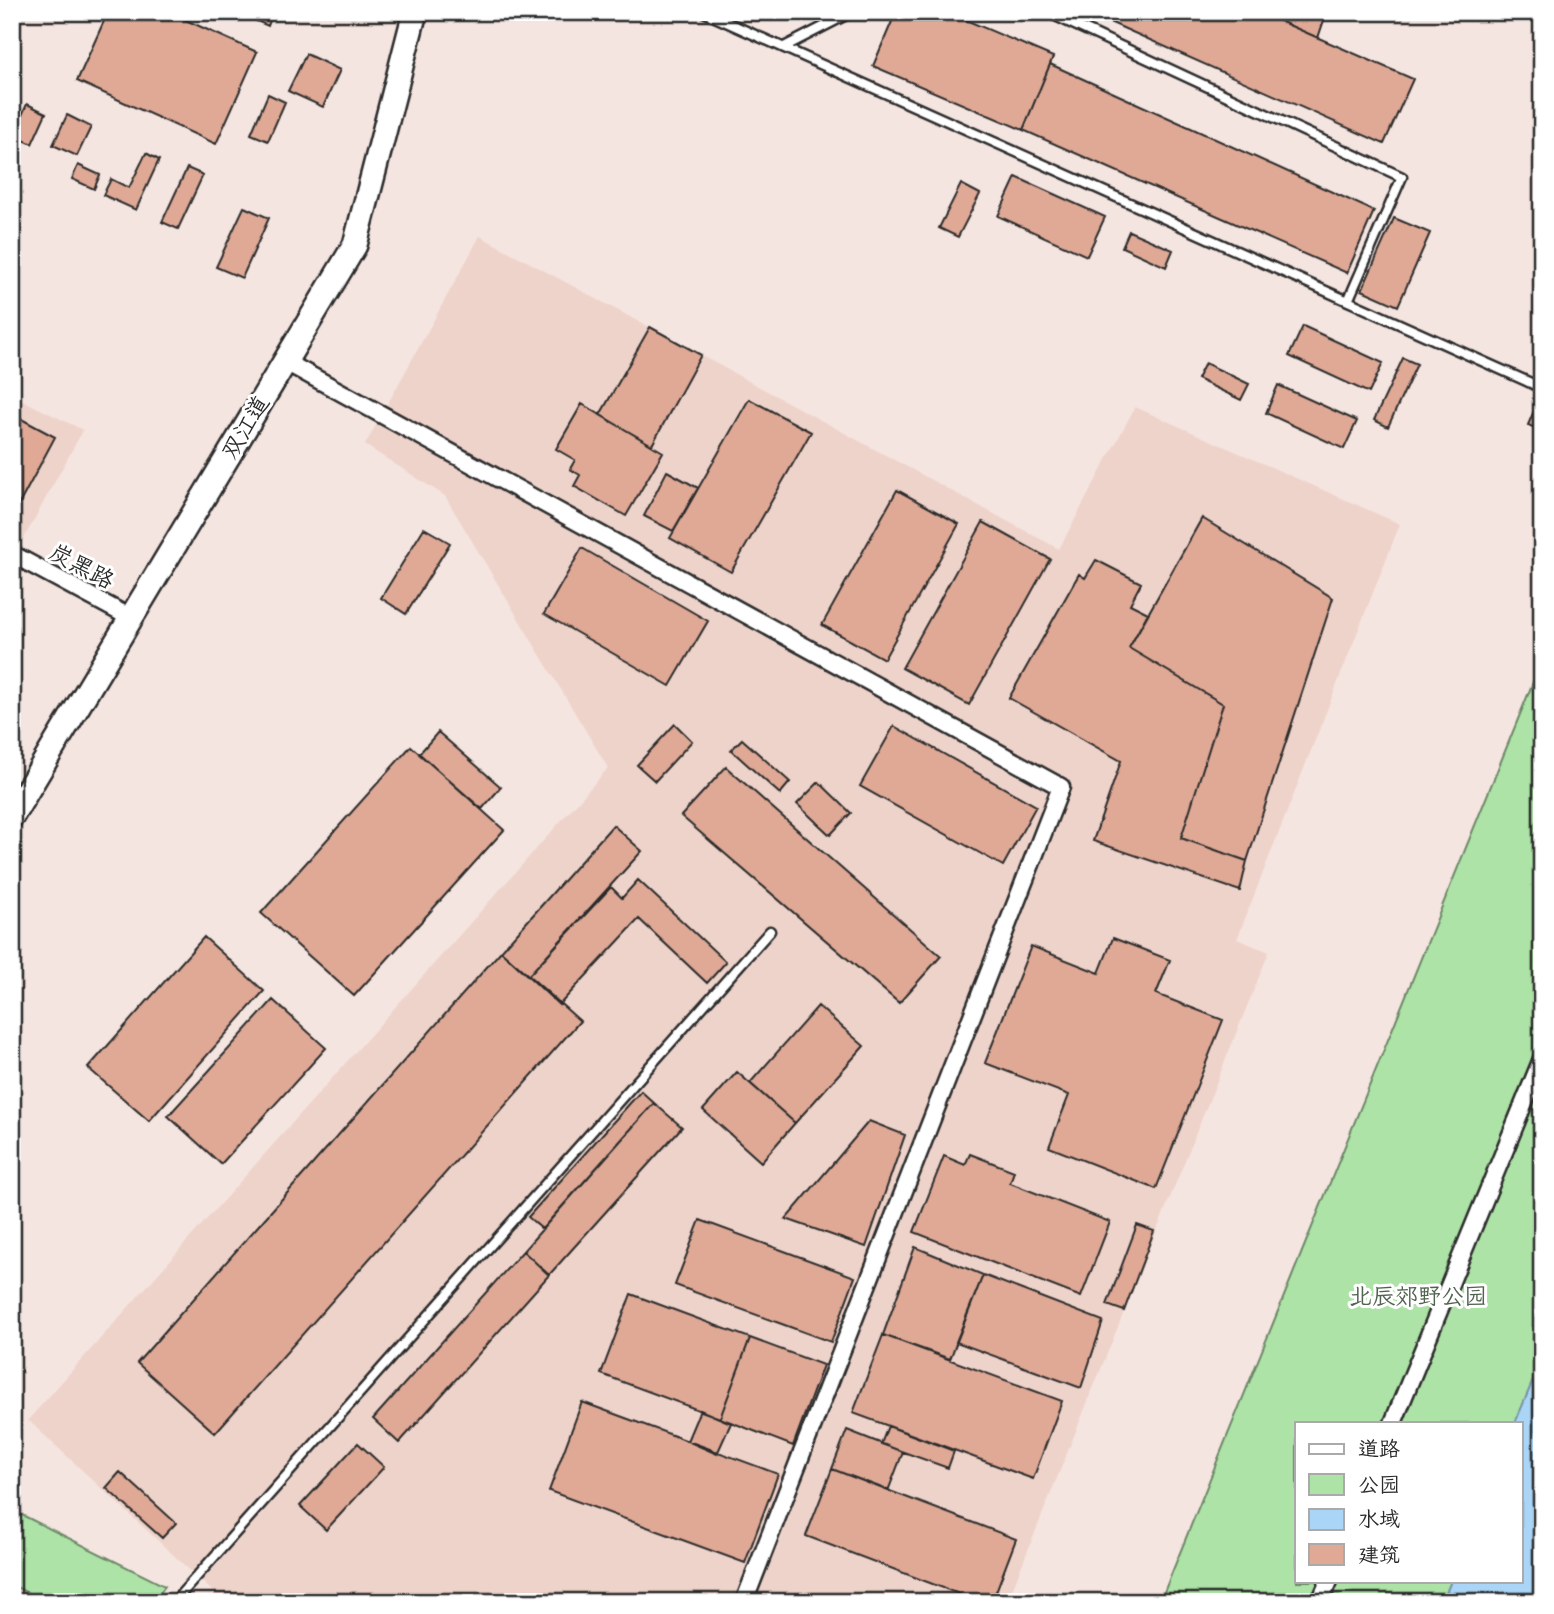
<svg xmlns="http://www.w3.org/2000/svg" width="1554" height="1614" font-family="Dekko,'LXGW WenKai TC',sans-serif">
<rect width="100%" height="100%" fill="#f5e5e0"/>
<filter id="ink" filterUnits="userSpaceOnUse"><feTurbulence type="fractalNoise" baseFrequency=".0143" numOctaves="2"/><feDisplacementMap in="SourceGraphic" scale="14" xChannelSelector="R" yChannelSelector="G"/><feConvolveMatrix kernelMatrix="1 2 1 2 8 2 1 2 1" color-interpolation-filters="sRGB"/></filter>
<g filter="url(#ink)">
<path fill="#eed3ca" d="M480 236 1059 549 1135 407 1400 524 1237 939 1269 952 1007 1602H290L285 1599 281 1602H224L28 1420 608 768 445 496 365 445Z
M12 395 83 430 23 540 12 534Z"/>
<path fill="#ade3a6" stroke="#6c8768" stroke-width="2" fill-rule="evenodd" d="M1542 660V1602H1160ZM1297 1423H1521V1581H1297Z
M12 1510 165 1586 153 1602H45L12 1585Z"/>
<path fill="#aad5f6" stroke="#7791a5" stroke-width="2" d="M1542 1359V1602H1442L1451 1581H1521V1423H1515Z"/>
<path fill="#dfa996" stroke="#2b2b2b" stroke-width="2" d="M108 12H168L257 52 216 144 77 81Z
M246 12H273L268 26 245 16Z
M896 12H947L1053 57 1023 130 873 66Z
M1087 12H1259L1413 79 1384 144Z
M1259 12H1308L1324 20 1318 38Z
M306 54 340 70 323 107 288 91Z
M1050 64 1374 211 1347 273 1023 130Z
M268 94 285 102 268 141 251 134Z
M27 104 46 113 32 144 13 135Z
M67 115 91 127 77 156 53 145Z
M146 153 159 160 136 210 103 195 111 179 129 188Z
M78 165 100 175 94 189 72 179Z
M187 168 203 175 178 229 162 222Z
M1016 177 1105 217 1087 256 998 216Z
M961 184 980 194 958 237 939 228Z
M244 207 269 218 242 278 216 267Z
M1394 218 1430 233 1398 306 1362 290Z
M1129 231 1173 250 1166 267 1122 247Z
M1303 326 1383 363 1369 393 1289 356Z
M650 327 701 355 652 445 600 415Z
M1403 358 1417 364 1388 427 1374 420Z
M1205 363 1249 384 1241 400 1197 379Z
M1278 385 1357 421 1344 449 1266 413Z
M749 399 811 432 731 572 670 538Z
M582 404 663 452 626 516 574 486 580 475 570 469 575 460 556 449Z
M1533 413 1542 417V431L1528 425Z
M12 414 55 437 17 508 12 505Z
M667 471 698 488 673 531 644 516Z
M897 490 959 524 884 659 822 625Z
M1202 518 1333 598 1247 861 1181 838 1223 704 1129 648Z
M983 522 1050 559 969 705 902 668Z
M424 528 450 543 406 614 381 598Z
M582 548 708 621 670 686 544 614Z
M1096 560 1141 583 1130 604 1148 613 1129 648 1223 704 1181 838 1247 861 1240 891 1093 841 1121 761 1009 698 1079 574 1085 578Z
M675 724 692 741 655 781 637 765Z
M894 726 1036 806 1003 866 860 786Z
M438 732 501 787 482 809 419 754Z
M742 739 790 782 780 794 731 750Z
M411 746 504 830 354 996 261 913Z
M726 767 941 956 899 1003 681 816Z
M819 782 851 813 830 835 797 804Z
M613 825 642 851 528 976 501 951Z
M638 880 726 962 707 983 639 919 559 1005 528 976 611 887 622 898Z
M204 937 264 991 149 1121 88 1068Z
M1113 938 1170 960 1156 994 1223 1020 1156 1189 1049 1147 1069 1095 985 1063 1031 946 1099 973Z
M501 951 580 1021 215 1433 137 1363Z
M273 1000 326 1048 221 1164 168 1116Z
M818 1006 864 1046 795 1123 750 1083Z
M737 1072 795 1123 761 1162 703 1110Z
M641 1091 654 1103 542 1229 528 1217Z
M654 1103 682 1127 549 1275 523 1251Z
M869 1121 905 1135 866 1247 786 1219Z
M970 1154 1014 1171 1010 1183 1110 1222 1081 1297 914 1232 944 1156 965 1165Z
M700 1220 855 1277 831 1342 675 1285Z
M1137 1225 1154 1231 1124 1311 1107 1305Z
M915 1247 983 1275 950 1359 883 1335Z
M523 1251 549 1275 399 1443 373 1419Z
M983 1275 1103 1321 1081 1388 956 1342Z
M631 1294 750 1338 720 1418 601 1374Z
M883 1335 1062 1401 1033 1479 853 1413Z
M750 1338 823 1365 793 1446 720 1418Z
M582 1402 778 1474 745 1563 549 1491Z
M700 1410 731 1423 717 1454 687 1441Z
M888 1426 954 1451 948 1468 881 1444Z
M847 1430 903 1452 888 1491 832 1469Z
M358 1443 384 1467 326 1530 300 1506Z
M832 1469 1016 1539 992 1602H980L806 1536Z
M120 1472 176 1523 162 1538 106 1488Z"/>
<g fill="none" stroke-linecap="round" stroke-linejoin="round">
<g stroke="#2b2b2b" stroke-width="13">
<path id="lane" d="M704 12 1542 388
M1047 12 1402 177 1348 301
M784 47 852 12
M174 1602 770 931"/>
</g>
<g stroke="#2b2b2b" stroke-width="21">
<path id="street" d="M284 361 1061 787 744 1602
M12 554 131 618
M1393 1423 1542 1059
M1320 1602 1329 1581"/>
</g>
<g stroke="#2b2b2b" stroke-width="28">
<path id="secondary" d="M12 816 355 245 415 12"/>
</g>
<use href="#lane" stroke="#fff" stroke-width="8"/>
<use href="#street" stroke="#fff" stroke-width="16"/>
<use href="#secondary" stroke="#fff" stroke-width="23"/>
</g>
</g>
<g text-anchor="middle" stroke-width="6" stroke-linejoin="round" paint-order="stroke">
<g font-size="23" fill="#2b2b2b" stroke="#fff">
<text transform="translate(245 427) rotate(-59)" y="8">双江道</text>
<text transform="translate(82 566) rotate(28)" y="8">炭黑路</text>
</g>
<g font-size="23" fill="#526250" stroke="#fff">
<text x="1418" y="1304">北辰郊野公园</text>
</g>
</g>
<rect width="1554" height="1614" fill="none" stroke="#fff" stroke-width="42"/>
<rect x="21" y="21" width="1512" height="1572" fill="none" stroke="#2b2b2b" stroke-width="2.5" filter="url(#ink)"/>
<rect x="1295" y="1422" width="228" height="161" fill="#ffffff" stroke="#aaaaaa" stroke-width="2"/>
<rect x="1309" y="1444" width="35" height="10" fill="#ffffff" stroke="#aaaaaa" stroke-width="2"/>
<text x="1358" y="1456" font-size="21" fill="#2b2b2b">道路</text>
<rect x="1309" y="1474" width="35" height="21" fill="#ade3a6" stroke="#aaaaaa" stroke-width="2"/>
<text x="1358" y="1492" font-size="21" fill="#2b2b2b">公园</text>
<rect x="1309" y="1509" width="35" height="21" fill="#aad5f6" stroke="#aaaaaa" stroke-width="2"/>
<text x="1358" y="1526" font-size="21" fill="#2b2b2b">水域</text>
<rect x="1309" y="1544" width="35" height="21" fill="#dfa996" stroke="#aaaaaa" stroke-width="2"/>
<text x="1358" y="1562" font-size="21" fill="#2b2b2b">建筑</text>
</svg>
